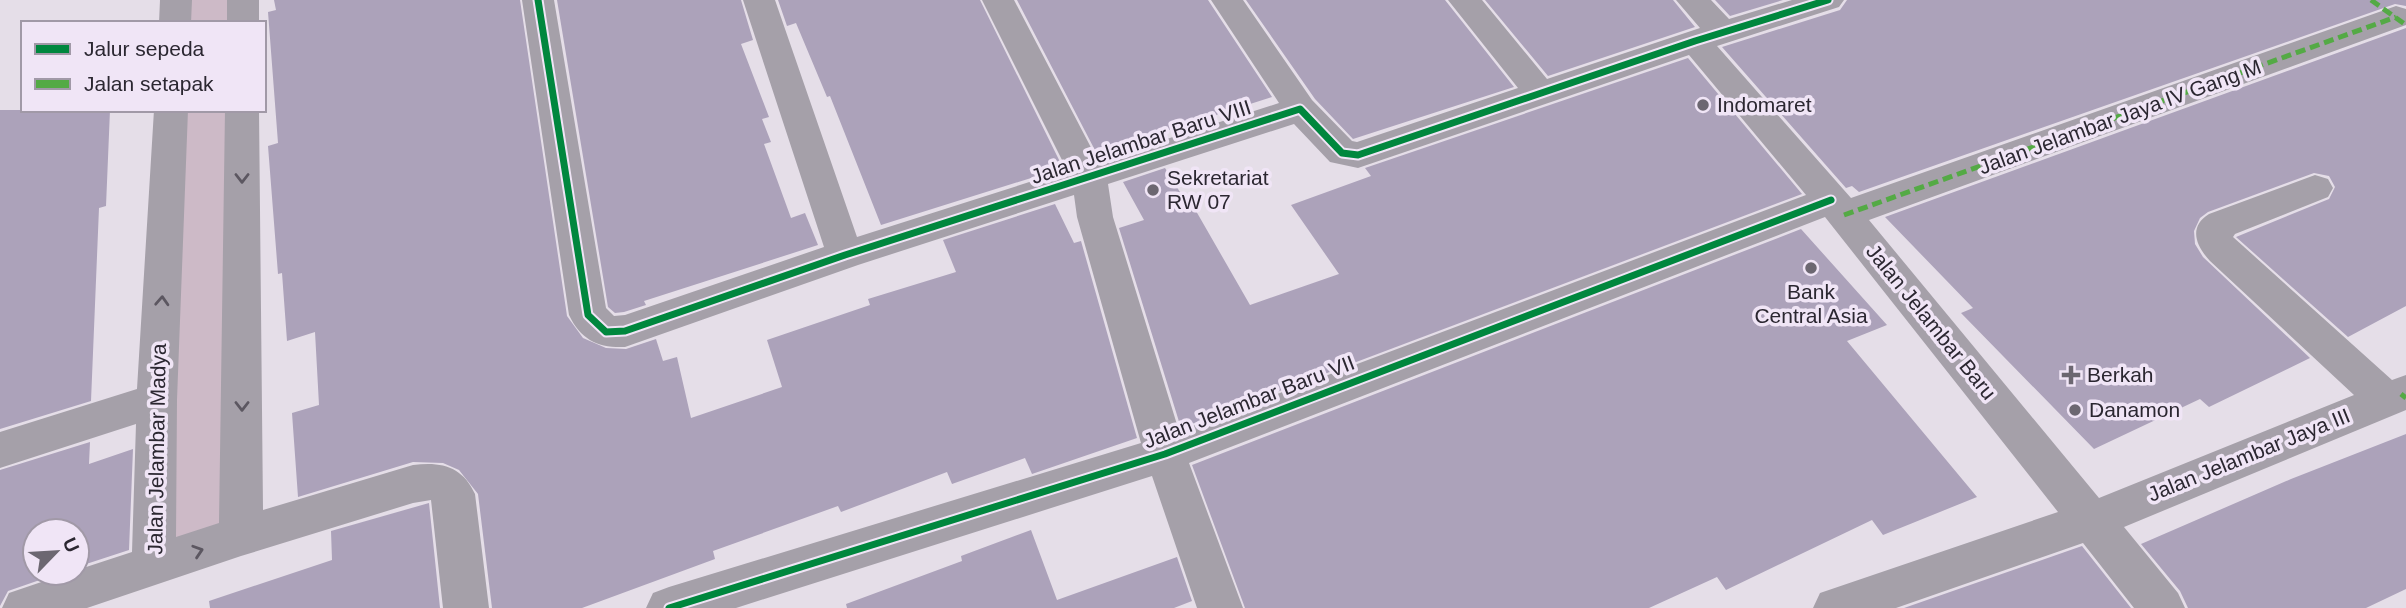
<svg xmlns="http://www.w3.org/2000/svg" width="2406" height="608" font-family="Helvetica,sans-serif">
<rect width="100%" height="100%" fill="#e5dee8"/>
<path fill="#cdbac7" d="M166 0H236L235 23H166Z
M165 110H233L222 530 157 541Z"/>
<path fill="#aca2ba" d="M274 0H520L567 316 583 338 606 348 626 349 656 339 663 361 677 357 691 418 782 387 767 340 870 305 868 299 956 272 943 240 1055 204 1074 243 1081 241 1137 438 1032 474 1025 458 952 484 947 472 841 512 838 506 713 551 715 559 582 608H492L478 494 459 470 443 463 413 462 298 497 292 413 319 405 315 332 287 341 282 273 278 274 268 146 278 143 268 12 276 10Z
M557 0H741L753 40 741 44 769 117 762 119 771 142 764 144 791 218 805 213 818 245 644 301 646 305 624 312 615 313 608 307Z
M778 0H980L1063 168 881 225 830 96 827 97 796 23 787 26Z
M1017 0H1208L1272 97 1147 137 1149 142 1098 156Z
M1246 0H1445L1514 87 1353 139 1315 99Z
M1485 0H1673L1695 27 1548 76Z
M1715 0H1783L1730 16Z
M1847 0H2406V6L2395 4 1859 192 1852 186 1846 188 1722 47 1840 10Z
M2406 28V306L2348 337 2236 237 2329 199 2335 187 2329 176 2314 173 2208 212 2200 218 2194 231 2195 244 2203 257 2310 358 2209 407 2200 399 2094 449 1961 313 1973 308 1885 217Z
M1688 58 1802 194 1181 428 1119 228 1144 220 1123 182 1165 168 1188 205 1192 204 1250 305 1339 274 1291 205 1371 176 1365 168Z
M0 110H110L106 206 99 208 91 401 0 429Z
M1801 229 1887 325 1847 341 1977 497 1883 535 1872 520 1726 590 1717 577 1649 608H1245L1192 465Z
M2406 434V589L2366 608H2188L2180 591 2141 544 2291 479Z
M90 442 89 464 133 449 129 550 77 567V531H35V573H60L8 591 0 606V470Z
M429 503 440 608H210L209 601 332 560 331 531Z
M1031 530 1057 600 1177 557 1192 601 1174 608H847L846 604 962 561 961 556Z
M2082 546 2131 608H1904Z"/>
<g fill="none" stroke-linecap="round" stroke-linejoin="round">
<path fill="#a5a0a9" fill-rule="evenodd" d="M160 0H192L191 23H159Z
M227 0H259V23H227Z
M522 0H554L606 308 614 316 625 315 824 247 743 0H775L857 237 1067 170 982 0H1014L1098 161 1279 103 1211 0H1243L1312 100 1352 141 1357 142 1518 88 1448 0H1482L1547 79 1700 28 1676 0H1711L1729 19 1792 0H1844L1839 7 1717 46 1851 198 2396 6 2406 9V25L1869 220 2099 498 2354 395 2210 261C2196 246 2188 227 2209 214L2315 175 2328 179 2333 188 2328 197 2235 234 2233 237 2392 380 2406 375V410L2124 527 2178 593 2185 608H2134L2083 543 1896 608H1813L1820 593 2058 512 1825 217 1189 463 1243 608H1197L1152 476 736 608H646L653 593 669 587 1141 443 1077 217 1074 195 858 265 625 347C598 348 581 340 569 315ZM1689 55 1806 195 1179 431 1113 217 1108 184 1294 124 1330 162 1358 168Z
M154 110H188L177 400 176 537 219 523 225 110H259L263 510 413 465C442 461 463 467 475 494L489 608H443L431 500 413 503 241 556 87 608H2L9 593 68 573H77V570L132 552 136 424 0 468V432L137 389Z"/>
<path stroke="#54aa45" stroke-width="5" stroke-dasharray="10 5" stroke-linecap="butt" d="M2371 0 2406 25
M1844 215 2396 17
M2401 394 2406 398"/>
<g stroke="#f0e5f6" stroke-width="11">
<path id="cycleway" d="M538 0 588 315 606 332 625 331 845 255 1300 109 1342 153 1358 155 1695 41 1828 0
M669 608 1165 454 1831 200"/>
</g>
<use href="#cycleway" stroke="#00873e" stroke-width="7"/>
</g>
<defs><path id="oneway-chevron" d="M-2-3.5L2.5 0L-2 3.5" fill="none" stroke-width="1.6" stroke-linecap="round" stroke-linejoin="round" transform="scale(1.75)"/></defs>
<g stroke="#5c5761">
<use href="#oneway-chevron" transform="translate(242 178) rotate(90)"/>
<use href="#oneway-chevron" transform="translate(162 301) rotate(-87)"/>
<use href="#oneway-chevron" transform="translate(242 406) rotate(90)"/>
<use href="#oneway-chevron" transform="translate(198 551) rotate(-18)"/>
</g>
<g fill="#6c6771" stroke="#f0e5f6" stroke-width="2.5">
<circle cx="1703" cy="105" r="7"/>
<circle cx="1153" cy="190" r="7"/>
<circle cx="1811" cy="268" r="7"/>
<path d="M2067.5 364.5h7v7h7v7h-7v7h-7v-7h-7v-7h7z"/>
<circle cx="2075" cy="410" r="7"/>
</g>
<g text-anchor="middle" stroke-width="7" stroke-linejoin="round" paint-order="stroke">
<g font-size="21" fill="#2b2731" stroke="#f0e5f6" text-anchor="start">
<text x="1717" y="112">Indomaret</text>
<text x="1167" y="185">Sekretariat<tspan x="1167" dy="24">RW 07</tspan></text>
<text x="1811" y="299" text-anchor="middle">Bank<tspan x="1811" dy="24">Central Asia</tspan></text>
<text x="2087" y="382">Berkah</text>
<text x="2089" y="417">Danamon</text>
</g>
<g font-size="21" fill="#2b2731" stroke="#f0e5f6">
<text transform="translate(2120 117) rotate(-20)" y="7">Jalan Jelambar Jaya IV Gang M</text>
<text transform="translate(1141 142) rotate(-18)" y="7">Jalan Jelambar Baru VIII</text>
<text transform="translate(1931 322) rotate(51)" y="7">Jalan Jelambar Baru</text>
<text transform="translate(1249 402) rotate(-21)" y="7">Jalan Jelambar Baru VII</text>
<text transform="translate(157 449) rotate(-89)" y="7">Jalan Jelambar Madya</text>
<text transform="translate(2249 455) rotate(-22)" y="7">Jalan Jelambar Jaya III</text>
</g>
</g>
<rect x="21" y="21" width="245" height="91" fill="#f0e5f6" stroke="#a199a7" stroke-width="2"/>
<rect x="35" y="44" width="35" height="10" fill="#00873e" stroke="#a199a7" stroke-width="2"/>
<text x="84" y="56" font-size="21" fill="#2b2731">Jalur sepeda</text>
<rect x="35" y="79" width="35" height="10" fill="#54aa45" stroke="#a199a7" stroke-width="2"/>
<text x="84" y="91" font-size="21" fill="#2b2731">Jalan setapak</text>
<g transform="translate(56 552) rotate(65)"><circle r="33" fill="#f0e5f6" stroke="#a199a7" stroke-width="2"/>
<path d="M0-5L12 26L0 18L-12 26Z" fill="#6c6771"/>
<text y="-10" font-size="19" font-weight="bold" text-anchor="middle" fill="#2b2731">U</text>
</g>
</svg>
